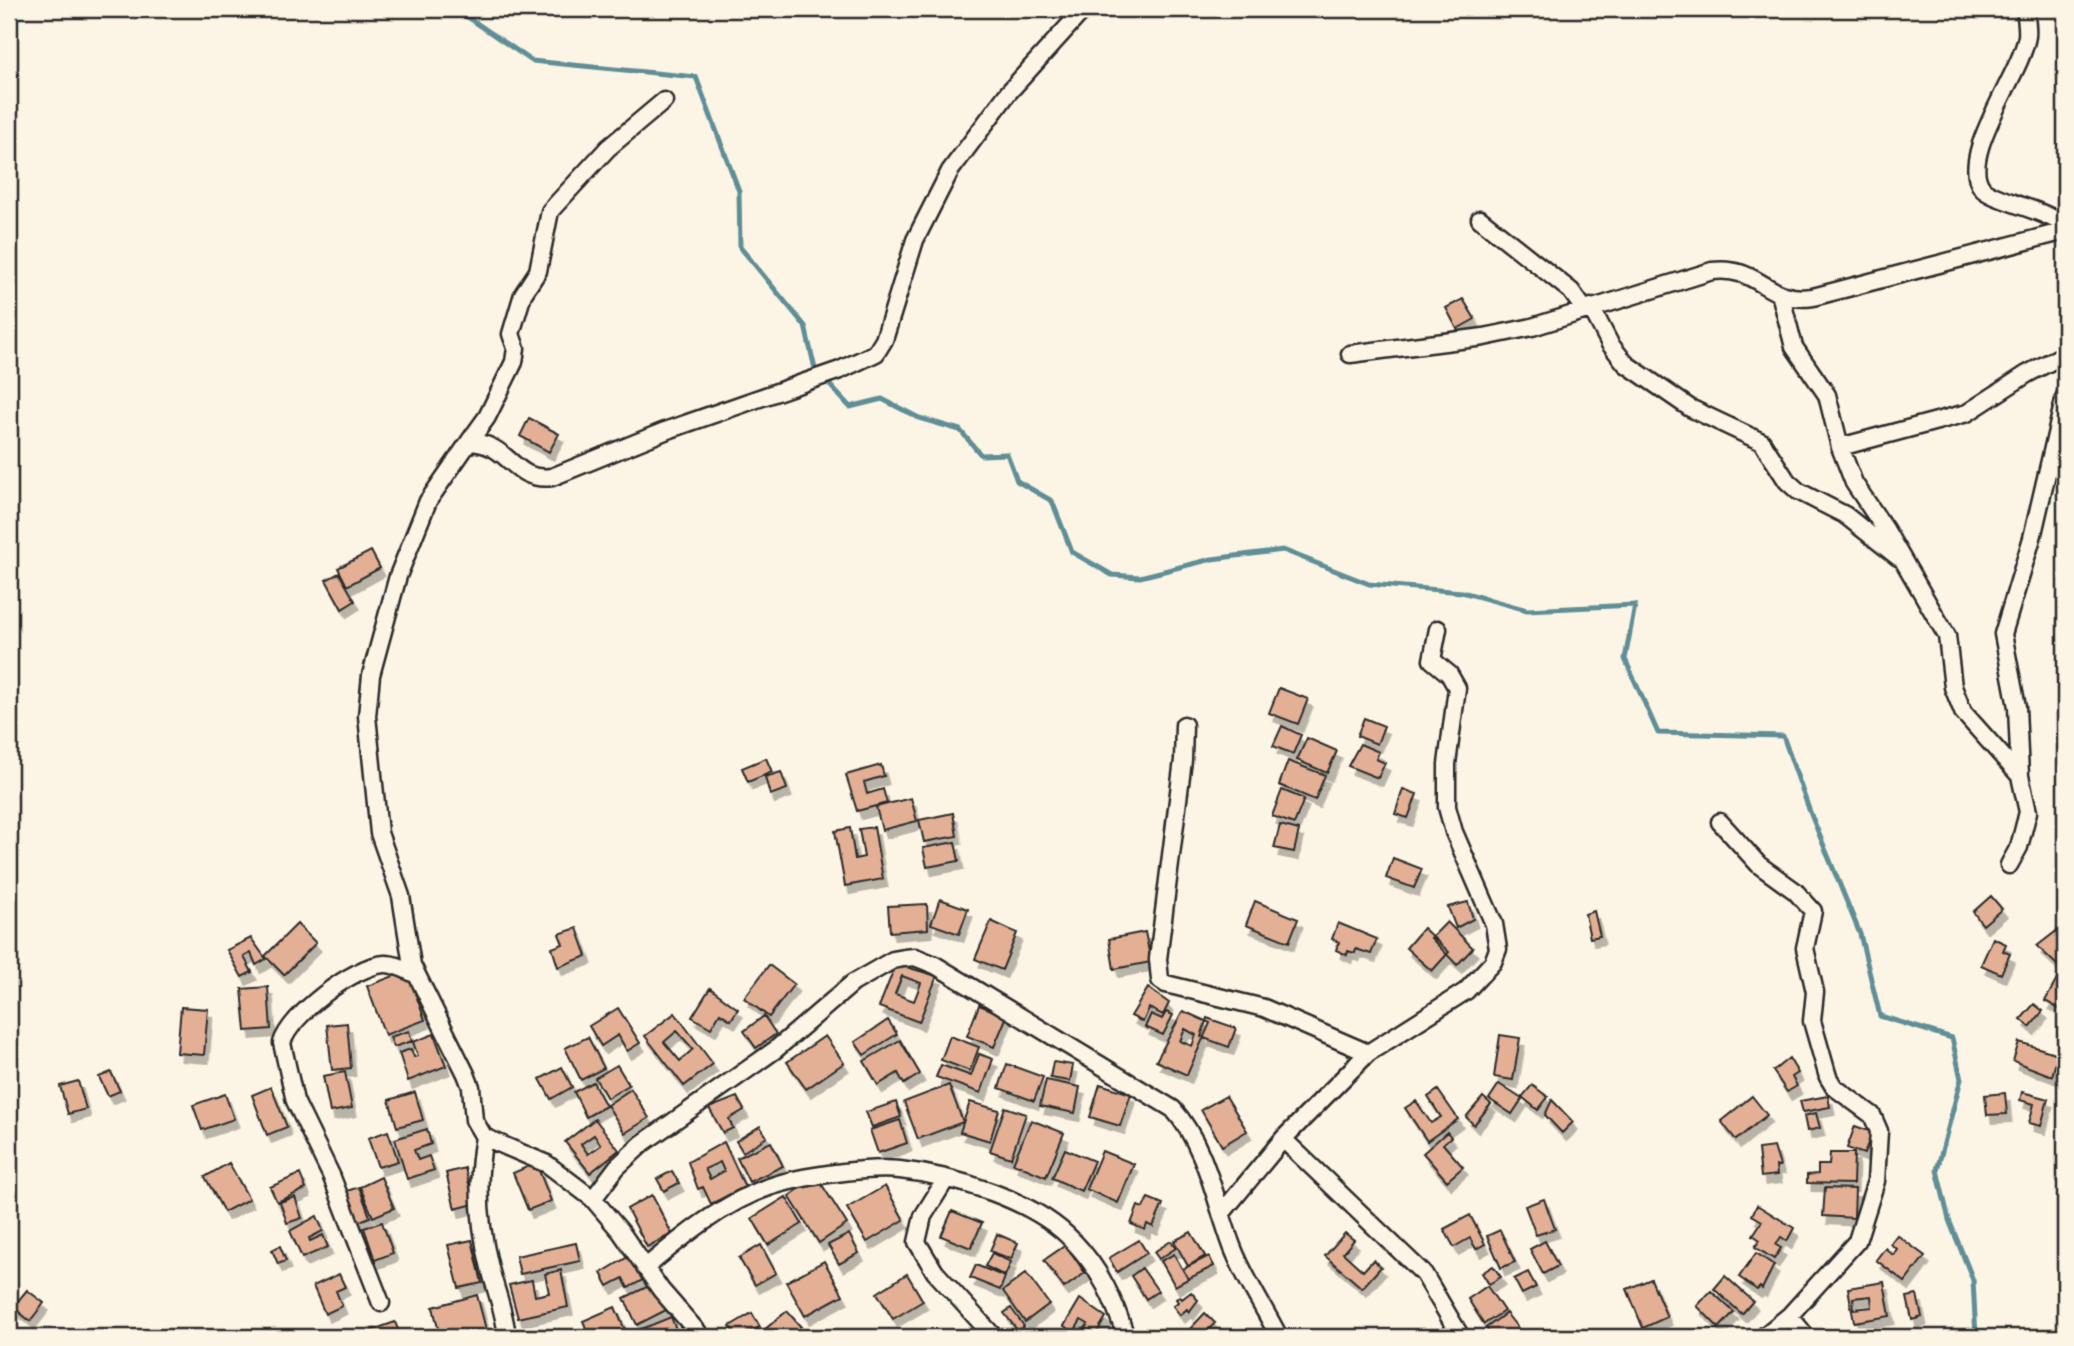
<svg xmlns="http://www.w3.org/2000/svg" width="2074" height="1346" font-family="'Shantell Sans',sans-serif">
<defs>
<filter id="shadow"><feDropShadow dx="4.5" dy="8" stdDeviation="0" flood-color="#0004"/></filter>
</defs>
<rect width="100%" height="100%" fill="#fcf5e5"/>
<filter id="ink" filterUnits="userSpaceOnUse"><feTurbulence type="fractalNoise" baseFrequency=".0143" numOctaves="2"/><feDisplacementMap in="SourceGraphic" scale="14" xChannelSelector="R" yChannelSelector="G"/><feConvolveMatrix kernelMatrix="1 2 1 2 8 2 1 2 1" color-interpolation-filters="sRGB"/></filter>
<g filter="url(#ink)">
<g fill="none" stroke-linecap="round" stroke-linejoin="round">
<path stroke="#5f8e96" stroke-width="5" d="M456 9 532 61 696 77 739 191 740 247 805 326 815 369 850 407 882 399 919 418 960 430 981 455 1007 454 1017 481 1052 501 1072 552 1112 575 1140 577 1212 559 1283 550 1369 584 1462 592 1527 610 1635 605 1625 659 1658 733 1783 736 1810 812 1860 934 1880 1016 1952 1038 1961 1079 1937 1170 1949 1220 1973 1280 1976 1337"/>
</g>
<path fill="#e3b095" stroke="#2b2b2b" stroke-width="2" fill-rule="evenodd" filter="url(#shadow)" d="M1463 299 1475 319 1457 329 1446 308Z
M529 418 559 434 549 452 520 436Z
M371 551 380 568 347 586 338 568Z
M339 573 355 601 342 609 326 580Z
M1279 688 1308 699 1298 724 1269 713Z
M1364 718 1384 726 1377 744 1357 736Z
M1282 726 1301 735 1293 754 1273 746Z
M1307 738 1337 751 1327 773 1297 760Z
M1360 744 1379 752 1376 759 1385 763 1378 778 1348 766Z
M766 758 772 772 748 782 742 768Z
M1288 761 1325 775 1315 800 1279 785Z
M881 765 884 776 864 782 867 794 883 789 887 803 857 811 846 775Z
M781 772 787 789 770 795 765 777Z
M1403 789 1417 794 1408 818 1395 814Z
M1282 790 1304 799 1294 824 1272 816Z
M911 798 917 821 882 830 876 807Z
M953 813 957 836 924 842 919 820Z
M1280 825 1299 830 1294 852 1274 848Z
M874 827 883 879 845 886 835 831 850 828 855 859 864 857 859 829Z
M955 842 959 861 927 867 923 848Z
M1393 858 1422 869 1414 888 1386 878Z
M1991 896 2002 909 1983 925 1973 912Z
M940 899 968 909 959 934 931 924Z
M1255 901 1298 919 1289 942 1246 925Z
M1468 902 1473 919 1456 928 1448 907Z
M927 904 928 929 890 932 888 906Z
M1594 911 1600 936 1590 938 1585 914Z
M991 921 1017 933 1002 970 975 959Z
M1447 922 1473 948 1457 965 1431 938Z
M1338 923 1377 939 1371 954 1356 949 1355 953 1348 951 1347 955 1336 950 1339 942 1332 939Z
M297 924 316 943 284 975 265 956Z
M2063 926 2065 950 2061 952 2065 959 2057 965 2037 946Z
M577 928 587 956 558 967 552 948 563 944 559 934Z
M1423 928 1449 952 1432 971 1406 948Z
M1145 932 1151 962 1114 969 1109 939Z
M251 938 266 959 256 965 251 953 244 957 252 972 242 977 227 950Z
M1993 938 2006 944 2003 951 2010 954 2001 974 1981 965Z
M896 964 937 976 919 1022 879 1007ZM902 976 921 983 914 1001 895 994Z
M769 965 794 984 769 1017 744 998Z
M407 971 425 1020 385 1035 367 986Z
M2061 972 2065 974V1012L2045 1001Z
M268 987 271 1029 246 1031 242 989Z
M710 988 738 1009 731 1020 720 1013 711 1028 692 1017Z
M1148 988 1169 1003 1163 1015 1149 1008 1143 1022 1131 1016Z
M2034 1004 2043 1011 2030 1027 2021 1019Z
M979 1005 1007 1016 994 1047 967 1036Z
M181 1007 208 1009 204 1055 177 1053Z
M618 1008 640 1043 627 1051 618 1035 601 1046 589 1026Z
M1183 1011 1210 1023 1187 1075 1156 1061ZM1185 1029 1196 1035 1192 1046 1180 1041Z
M1166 1012 1173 1015 1163 1035 1145 1027 1151 1014 1162 1019Z
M675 1013 713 1064 684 1086 645 1036ZM677 1031 693 1049 680 1061 664 1042Z
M764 1016 776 1034 756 1048 744 1031Z
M1207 1018 1236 1028 1229 1047 1201 1037Z
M888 1020 897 1034 864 1055 855 1042Z
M347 1023 351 1068 332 1070 327 1025Z
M409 1031 412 1041 394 1047 390 1037Z
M434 1034 446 1066 408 1081 399 1053 411 1049 414 1057 418 1056 413 1042Z
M1500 1035 1520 1038 1513 1080 1494 1077Z
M825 1036 844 1063 806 1089 787 1062Z
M950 1036 979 1047 970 1071 941 1060Z
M588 1037 604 1068 581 1080 565 1048Z
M900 1040 920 1074 904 1084 898 1073 878 1085 864 1061Z
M2019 1042 2058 1054 2052 1076 2013 1061Z
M979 1054 993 1059 981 1093 936 1077 941 1065 971 1076Z
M1789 1058 1798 1073 1792 1077 1797 1086 1787 1092 1773 1071Z
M1053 1062 1073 1065 1070 1081 1050 1078Z
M1007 1064 1043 1077 1034 1101 999 1088Z
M617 1065 629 1085 607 1098 595 1078Z
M562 1067 572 1087 551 1099 540 1079Z
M111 1072 120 1091 108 1096 99 1077Z
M345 1072 352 1108 330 1112 323 1076Z
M1046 1080 1080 1087 1075 1113 1040 1106Z
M78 1081 86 1109 68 1114 60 1086Z
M593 1082 606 1106 586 1117 574 1092Z
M1100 1084 1131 1094 1120 1126 1090 1117Z
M1499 1084 1522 1099 1512 1114 1489 1099Z
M949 1085 963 1122 918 1139 904 1102Z
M1532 1085 1548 1097 1538 1110 1522 1097Z
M271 1087 287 1127 267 1135 252 1095Z
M631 1089 649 1118 625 1133 607 1105Z
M1438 1090 1458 1119 1427 1141 1405 1108 1416 1101 1431 1123 1441 1117 1428 1097Z
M415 1092 423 1120 397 1127 389 1100Z
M2022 1092 2048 1099 2041 1126 2029 1123 2034 1104 2020 1100Z
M2005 1093 2007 1114 1987 1115 1985 1095Z
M225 1094 234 1119 202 1130 193 1105Z
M1226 1096 1247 1131 1222 1146 1201 1110Z
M1752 1096 1767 1115 1736 1140 1721 1121Z
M1828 1096 1830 1107 1803 1112 1800 1101Z
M737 1097 744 1110 729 1119 733 1128 723 1133 709 1108Z
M1483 1097 1491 1104 1474 1125 1466 1117Z
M1552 1100 1573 1122 1562 1133 1545 1115Z
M896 1102 901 1117 872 1127 866 1112Z
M970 1102 999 1110 990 1141 960 1132Z
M1005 1107 1026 1114 1011 1158 990 1151Z
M1816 1113 1820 1128 1807 1131 1804 1116Z
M595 1119 619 1150 590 1173 565 1142ZM594 1135 601 1145 588 1154 581 1144Z
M900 1120 907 1143 878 1153 870 1130Z
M1031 1120 1064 1133 1046 1177 1013 1163Z
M760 1126 767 1137 743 1152 736 1141Z
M1855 1126 1872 1132 1864 1154 1847 1148Z
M427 1129 431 1144 414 1150 418 1160 429 1156 434 1170 407 1179 395 1139Z
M388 1131 398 1161 378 1167 368 1138Z
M1447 1132 1451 1137 1443 1144 1463 1167 1447 1181 1423 1153Z
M724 1142 745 1187 711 1204 703 1187 698 1189 688 1162ZM720 1162 724 1171 710 1179 705 1169Z
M771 1142 783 1166 749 1182 737 1158Z
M1774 1147 1780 1166H1776L1777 1175 1761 1177 1758 1149Z
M1065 1149 1094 1161 1081 1191 1052 1178Z
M1102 1151 1134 1164 1118 1203 1086 1189Z
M1830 1153H1854L1853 1184 1807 1183V1175L1818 1174V1165H1829Z
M229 1163 249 1199 224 1212 205 1177Z
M536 1163 551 1201 528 1210 513 1173Z
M465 1168 474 1204 455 1209 446 1173Z
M672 1171 679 1183 664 1191 657 1179Z
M300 1174 306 1189 277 1202 270 1187Z
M381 1177 394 1208 373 1217 360 1187Z
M817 1177 847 1224 819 1243 789 1196Z
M885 1186 904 1220 867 1242 847 1208Z
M359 1187 370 1217 355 1223 344 1192Z
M1825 1188 1855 1189 1854 1218 1823 1216Z
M652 1195 672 1234 647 1247 627 1209Z
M295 1197 302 1218 287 1223 280 1202Z
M786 1197 802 1224 768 1245 752 1218Z
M1148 1198 1163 1204 1153 1227 1147 1224 1145 1230 1131 1224 1138 1206 1143 1208Z
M1544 1199 1555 1229 1536 1235 1525 1206Z
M1757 1205 1794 1228 1787 1241 1781 1237 1776 1245 1781 1248 1774 1259 1755 1247 1760 1240 1753 1235 1762 1221 1752 1215Z
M952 1211 982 1223 971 1248 941 1236Z
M1470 1215 1485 1244 1476 1249 1470 1238 1454 1247 1444 1229Z
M317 1216 323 1231 309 1238 310 1241 323 1235 328 1247 302 1258 290 1231Z
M382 1222 393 1253 375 1260 364 1228Z
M1500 1230 1515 1262 1501 1268 1487 1236Z
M1191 1232 1205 1256 1188 1266 1174 1241Z
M1345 1233 1354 1240 1343 1253 1363 1271 1373 1260 1381 1267 1362 1288 1325 1256Z
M849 1234 859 1253 839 1264 828 1245Z
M997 1234 1018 1243 1011 1259 990 1251Z
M1897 1235 1925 1256 1905 1282 1876 1260 1885 1248 1893 1255 1897 1249 1890 1244Z
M472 1240 482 1283 459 1288 448 1245Z
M1139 1240 1147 1253 1117 1272 1109 1258Z
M1171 1241 1176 1248 1159 1259 1154 1252Z
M1545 1241 1558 1266 1543 1274 1530 1249Z
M576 1243 580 1261 520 1274 516 1256Z
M761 1245 776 1273 755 1285 739 1258Z
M1066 1245 1085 1273 1064 1288 1044 1260Z
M280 1246 286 1261 278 1264 272 1250Z
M992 1253 1011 1262 1005 1276 985 1266Z
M1756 1253 1774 1265 1762 1289 1760 1287 1757 1290 1739 1277Z
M633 1254 646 1278 628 1288 623 1278 608 1286 601 1273Z
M1174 1254 1188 1279 1175 1286 1161 1261Z
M1209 1256 1214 1266 1188 1279 1183 1269Z
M824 1261 843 1295 805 1316 786 1282Z
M976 1265 1005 1277 1000 1290 970 1278Z
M1493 1266 1501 1277 1489 1284 1482 1273Z
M1142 1268 1158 1291 1146 1299 1131 1276Z
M561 1270 568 1307 518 1318 509 1285 532 1280 535 1296 549 1293 545 1274Z
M1528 1272 1536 1287 1522 1294 1514 1279Z
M1026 1273 1049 1304 1025 1322 1003 1291Z
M339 1274 345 1287 336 1291 342 1306 325 1314 313 1286Z
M907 1274 923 1301 893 1319 877 1293Z
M1725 1276 1753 1301 1742 1314 1714 1289Z
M1651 1279 1667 1317 1643 1328 1627 1289Z
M1884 1282 1890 1316 1854 1322 1848 1288ZM1871 1296 1872 1307 1854 1309 1853 1298Z
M655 1283 668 1309 637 1325 624 1298Z
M1487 1286 1504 1311 1484 1324 1468 1299Z
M27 1290 44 1303 30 1321 13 1307Z
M1711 1291 1734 1312 1719 1328 1697 1306Z
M1191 1292 1198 1300 1189 1312 1187 1309 1180 1315 1173 1306 1178 1302 1176 1299 1180 1296 1182 1299Z
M477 1295 488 1337H440L433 1307Z
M1917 1295 1922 1317 1912 1320 1907 1297Z
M1080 1299 1106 1317 1094 1337 1082 1333 1088 1324 1081 1320 1074 1332 1064 1326Z
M615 1307 628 1337H590L583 1321Z
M1011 1308 1024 1326 1018 1331 1004 1313Z
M787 1311 801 1327 789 1337H768L763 1331Z
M752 1313 760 1327 737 1337 730 1326Z
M1205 1313 1215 1323 1201 1337H1196L1189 1330Z
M1506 1313 1525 1337H1493L1486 1328Z
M671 1317 679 1337H669L665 1329 652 1335 653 1337H642L639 1330Z
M395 1322 401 1337H353Z"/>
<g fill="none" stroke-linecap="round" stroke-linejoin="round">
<g stroke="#2b2b2b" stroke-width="21">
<path id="street" d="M2025 9C2026 18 2028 27 2027 36 2022 73 1957 156 1982 188 1991 200 2045 209 2065 226
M1480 219 1571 291 1584 309
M1781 297 1794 347 1827 395 1840 447 1854 483 1885 529 1947 636 1953 687 1963 712 2020 776
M1591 307 1610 344 1626 364 1690 408 1762 442 1787 481 1798 491 1845 515 1898 557
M1350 354 1484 337 1532 327 1712 271C1760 265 1766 304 1813 297L2065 231
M469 442 487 417 514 362 516 348 511 334 523 294 538 271 550 211 608 148 664 101
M1840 447 1967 413 2027 374 2065 354
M1184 725 1183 760 1158 959 1160 980 1166 984 1264 1008 1368 1053
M1720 822 1759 865 1795 891 1813 911 1805 948 1815 992 1812 1021 1828 1077 1834 1087 1872 1115 1879 1131 1876 1181 1857 1241 1789 1316 1763 1337
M2009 865 2019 847 2028 812 2020 776 2017 707 2003 634 2032 538 2065 396
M484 1137C476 1181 479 1225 490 1268 496 1292 505 1313 507 1337
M1283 1139 1424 1274 1461 1337
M946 1179 923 1216 917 1242 935 1272 994 1337
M593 1199 617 1167 643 1143 775 1050 853 983 893 960 904 958 915 957 935 965 1173 1109C1206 1146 1215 1201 1232 1246 1244 1278 1264 1307 1279 1337
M1221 1214 1283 1139 1368 1053 1466 991 1493 962 1498 949 1494 924 1454 832 1447 807V764L1457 688 1449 674 1432 660 1438 629
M645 1268C682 1237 723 1203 769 1187 800 1176 867 1167 900 1170 954 1176 1035 1200 1073 1241 1101 1270 1114 1300 1126 1337
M381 1303 331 1175 295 1101 282 1043C290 1015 354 966 384 964 395 963 406 970 415 974
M1789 1316 1807 1337
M702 1337 661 1290 621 1232 593 1199 547 1164 484 1137 474 1120 471 1087 466 1074 412 965 401 896 379 833 367 716 371 675 398 576 428 501 469 442C511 443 512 483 552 477L665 431 840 370 876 353 884 340 915 240 950 171 1008 93 1084 9"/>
</g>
<use href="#street" stroke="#fcf5e5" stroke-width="16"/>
</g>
</g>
<rect width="2074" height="1346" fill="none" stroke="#fcf5e5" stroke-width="35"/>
<rect x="18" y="18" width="2039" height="1311" fill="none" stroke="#2b2b2b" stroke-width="2.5" filter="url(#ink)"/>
</svg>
